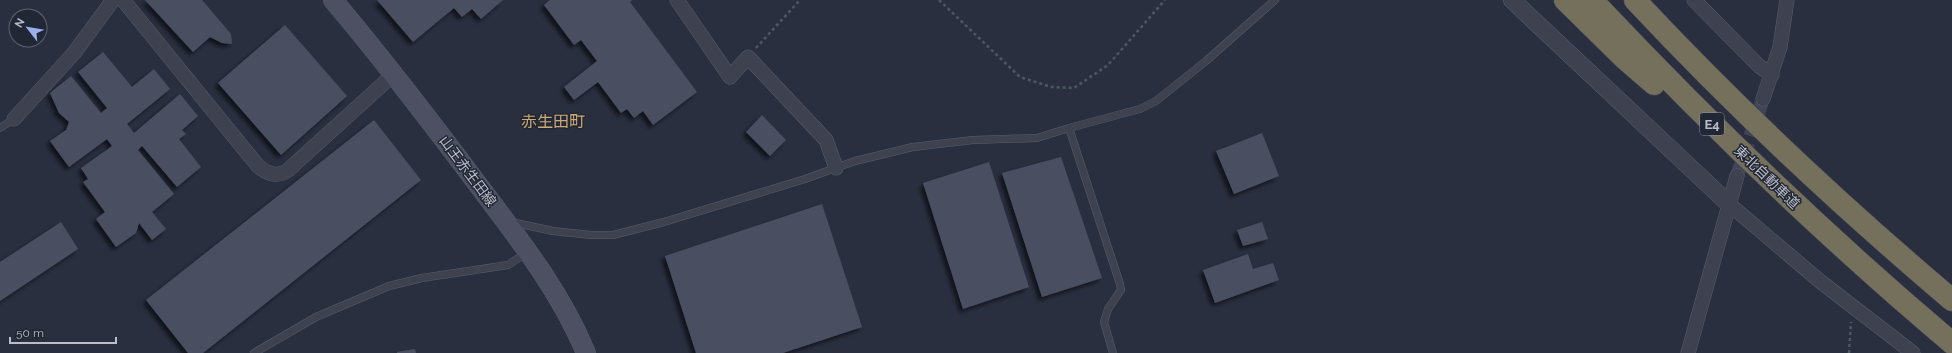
<svg xmlns="http://www.w3.org/2000/svg" width="1952" height="353" font-family="Raleway,'Noto Sans JP',sans-serif">
<defs>
<filter id="shadow"><feDropShadow dx="-3.5" dy="3.5" stdDeviation="2" flood-color="#0009"/></filter>
</defs>
<rect width="100%" height="100%" fill="#2a2f40"/>
<path fill="#494f61" filter="url(#shadow)" d="M145 0H202L231 34 232 44 222 43 210 37 193 52Z
M377 0H503L481 19 472 9 462 17 454 8 413 42Z
M550 0H632L630 2 697 92 653 125 643 111 634 118 627 109 621 113 598 82 574 100 564 87 597 61 581 40 574 45 544 5Z
M285 25 347 96 281 155 218 83Z
M103 52 132 87 154 69 170 89 127 124 134 133 180 94 198 116 182 130 186 134 179 139 201 167 177 187 142 146 138 150 174 194 152 212 166 229 152 240 139 223 136 233 116 247 96 219 105 212 83 182 88 179 81 168 112 146 107 139 69 167 50 141 66 130 69 122 59 113 50 93 71 76 101 113 107 108 78 72Z
M762 115 786 140 770 156 746 132Z
M374 120 421 180 203 353H188L146 300Z
M1262 133 1279 176 1234 194 1216 151Z
M1061 157 1102 278 1042 297 1002 173Z
M989 162 1029 287 963 309 923 183Z
M822 204 862 327 783 353H696L665 256Z
M61 222 78 249 0 301V262Z
M1262 222 1268 239 1243 246 1237 230Z
M1248 254 1253 269 1273 263 1279 280 1215 303 1203 270Z
M415 349 416 353H397V352Z"/>
<g fill="none" stroke-linecap="round" stroke-linejoin="round">
<path stroke="#404455" stroke-width="14" stroke-dasharray="14 7" stroke-linecap="butt" d="M1737 176 1763 99"/>
<g stroke="#595d6a" stroke-width="8">
<path id="service" d="M0 128 14 119
M1069 128 1120 284 1121 290 1108 309 1104 322 1113 353
M511 222 553 231 591 235H613L664 222 805 179 855 161 913 147 973 140 1037 138 1069 128 1140 109 1156 101 1206 61 1275 0
M254 353 316 317 389 286 422 278 508 265 528 252"/>
</g>
<g stroke="#595d6a" stroke-width="15">
<path id="minor" d="M123 0 258 166C268 174 276 177 287 171L394 74
M677 0 730 77 748 57 826 140 836 168
M1694 0 1759 66 1772 75
M1763 99 1780 47 1787 0
M14 119 74 53 113 0
M1729 204 1821 282 1913 353
M1688 353 1737 176"/>
</g>
<g stroke="#595d6a" stroke-width="18">
<path id="tertiary" d="M1512 0 1729 204"/>
</g>
<g stroke="#595d6a" stroke-width="20">
<path id="secondary" d="M333 0C382 58 428 118 473 178 515 234 559 288 586 353"/>
</g>
<g stroke="#454a57" stroke-width="23">
<path id="motorway" d="M1565 0 1624 58 1654 84
M1592 0C1706 121 1825 236 1952 343
M1635 0C1734 106 1841 206 1952 300"/>
</g>
<path stroke="#4c5960" stroke-width="2.5" stroke-dasharray="3 3" stroke-linecap="butt" d="M939 0 1020 77 1051 87 1074 88 1108 65 1165 0
M756 48 800 0
M1849 353 1851 322"/>
<use href="#service" stroke="#3e4250" stroke-width="7"/>
<use href="#minor" stroke="#3e4250" stroke-width="14"/>
<use href="#tertiary" stroke="#3e4250" stroke-width="17"/>
<use href="#secondary" stroke="#4c5062" stroke-width="19"/>
<use href="#motorway" stroke="#75705c" stroke-width="22"/>
</g>
<g text-anchor="middle" stroke-width="3" stroke-linejoin="round" paint-order="stroke">
<rect fill="#222735" stroke="#8d919d" stroke-width="1" x="1700" y="113" width="24" height="22" rx="3"/>
<g font-size="13" font-weight="bold" fill="#bbbeca">
<text x="1712" y="129">E4</text>
</g>
<g font-size="14" fill="#bbbeca" stroke="#222735">
<text transform="translate(468 171) rotate(53)" y="5">山王赤生田線</text>
<text transform="translate(1767 177) rotate(44)" y="5">東北自動車道</text>
</g>
<g font-size="16" fill="#cbaa75" stroke="#222735">
<text x="553" y="127">赤生田町</text>
</g>
</g>
<g transform="translate(28 28) rotate(301)"><circle r="19" fill="#222735" stroke="#5f6371"/>
<path d="M0-3L7 15L0 10L-7 15Z" fill="#9caded"/>
<text y="-6" font-size="11" font-weight="bold" text-anchor="middle" fill="#bbbeca">N</text>
</g>
<path d="M10 337v6h106v-6" fill="none" stroke="#bbbeca" stroke-width="2"/>
<text x="16" y="337" font-size="12" fill="#bbbeca" stroke="#222735" stroke-width="3" paint-order="stroke">50 m</text>
</svg>
